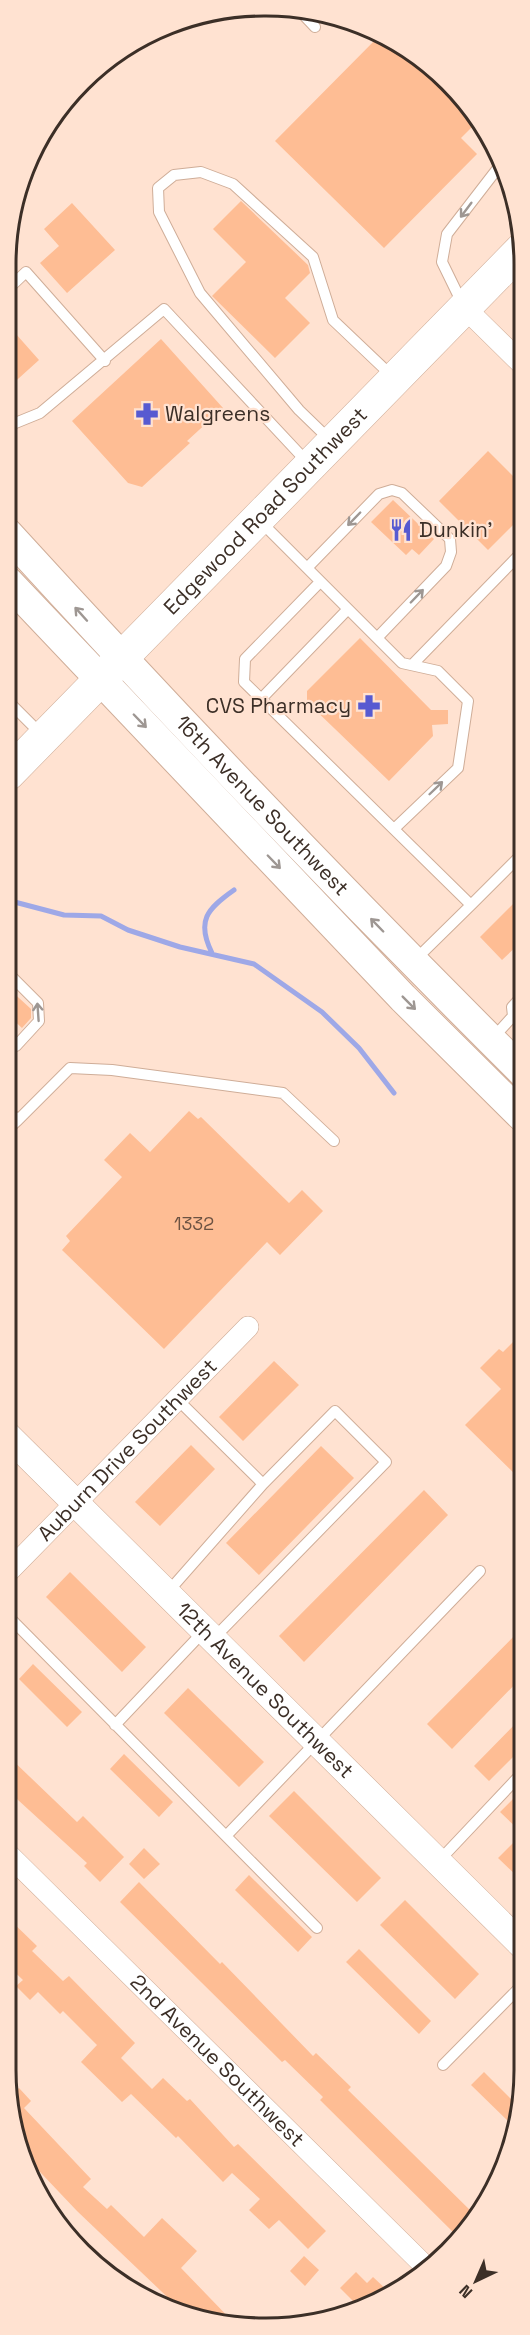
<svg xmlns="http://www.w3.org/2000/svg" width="530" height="2335" font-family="'Space Grotesk',sans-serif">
<rect width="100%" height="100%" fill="#ffe2d1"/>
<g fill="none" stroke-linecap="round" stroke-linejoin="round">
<path stroke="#9ea8e7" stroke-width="5" d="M7 900 64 915 101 916 128 930 180 947 254 964 322 1012 359 1048 394 1093
M212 953C196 921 207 909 234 890"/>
</g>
<path fill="#febd94" d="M381 34 448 82 477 122 461 138 477 154 384 248 275 141Z
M241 201 308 265 310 273 285 298 310 323 275 358 212 296 246 262 213 229Z
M72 203 115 250 67 293 40 263 59 246 44 229Z
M8 325 39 360 8 388Z
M161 339 223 408 187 441 190 443 142 487 128 483 72 421Z
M488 451 522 485V516L488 550 439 501Z
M393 500 434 539 419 555 412 549 406 555 371 522Z
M360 638 431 710H448V724L432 725 433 736 389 781 307 702V691Z
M522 895V941L502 960 480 937Z
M7 987 31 1009V1018L22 1028 7 1014Z
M189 1111 198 1119 201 1117 289 1203 302 1190 323 1211 280 1255 267 1242 164 1349 62 1250 70 1241 66 1236 122 1177 104 1160 130 1133 150 1152Z
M522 1333V1481L465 1425 501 1389 480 1368 499 1349 503 1352Z
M274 1361 299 1385 243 1441 219 1417Z
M191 1445 215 1469 160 1526 135 1502Z
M321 1446 354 1478 259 1575 226 1543Z
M424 1490 448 1515 304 1662 279 1636Z
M70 1572 146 1647 122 1672 46 1597Z
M522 1628V1677L452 1749 427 1724Z
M33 1664 82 1712 67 1727 19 1679Z
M188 1688 264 1762 239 1787 164 1713Z
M522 1717V1748L489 1781 474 1766Z
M6 1754 77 1822 83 1816 124 1857 100 1882 84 1866 87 1863 6 1789Z
M124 1754 173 1802 159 1817 110 1769Z
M522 1790V1833L500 1812Z
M294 1791 381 1878 357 1902 269 1816Z
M522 1834V1881L498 1858Z
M144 1848 160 1864 144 1879 129 1864Z
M249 1875 312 1937 298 1952 235 1890Z
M139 1882 220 1964 222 1962 313 2056 316 2053 351 2087 348 2090 475 2215 457 2236 320 2100 323 2097 285 2060 282 2062 120 1902Z
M405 1900 479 1974 455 1999 380 1925Z
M6 1916 37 1946 32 1951 63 1981 69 1976 135 2043 121 2058 152 2089 163 2078 187 2101 190 2099 234 2147 238 2144 326 2231 308 2249 279 2220 269 2229 249 2210 260 2199 232 2173 223 2182 178 2136 176 2138 131 2094 122 2102 81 2062 97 2045 63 2011 60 2014 38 1992 30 2000 16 1986 23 1980 6 1964Z
M359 1949 431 2021 419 2034 346 1962Z
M484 2072 520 2108 514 2127 471 2085Z
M19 2088 31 2101 24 2108 91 2179 83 2187 107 2209 111 2205 144 2237 162 2218 197 2251 181 2268 236 2325 182 2311 77 2211 23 2154 11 2095Z
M304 2256 319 2270 305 2286 290 2271Z
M356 2272 367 2283 373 2277 389 2292 359 2307 340 2288Z"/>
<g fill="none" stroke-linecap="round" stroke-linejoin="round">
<g stroke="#cfad98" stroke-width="12">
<path id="service" d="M297 8 315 27
M8 289 26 272 105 361
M463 305 442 262 447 234 501 164
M8 426 40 413 164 309 308 463
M331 441 299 410 200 293 159 212 158 188 174 175 201 172 233 184 313 257 333 320 393 377
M259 520 402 663 438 671 468 701 458 768 394 829
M307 568 379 494 392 490 402 493 450 539 451 552 446 566 377 638
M320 582 245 659 244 682 471 905 415 960
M412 665 522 552
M261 699 348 609
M8 701 41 734
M471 905 522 854
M513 1016 512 1007 522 996
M493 1038 513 1016 522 1015
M7 1047 16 1046 39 1021 38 1003 7 972
M18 1120 70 1068 112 1070 283 1093 334 1141
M7 1130 18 1120 7 1110
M167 1593 263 1484 177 1399
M7 1615 317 1928
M213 1639 386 1462 335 1411 263 1484
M115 1725 204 1631
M226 1836 480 1571
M438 1862 522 1773
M443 2065 522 1985"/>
</g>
<g stroke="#cfad98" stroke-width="22">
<g id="minor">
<path d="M465 308 522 364"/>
<path id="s1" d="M7 1573 248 1327"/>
<path id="s2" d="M6 1852 428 2269"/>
</g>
</g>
<g stroke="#cfad98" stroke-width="28">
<g id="tertiary">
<path id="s3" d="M7 1435 522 1945"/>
</g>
</g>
<g stroke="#cfad98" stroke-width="32">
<g id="secondary">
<path id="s4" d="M8 534C175 717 346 896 522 1071"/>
<path d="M8 582 403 998 522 1116"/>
</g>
</g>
<g stroke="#cfad98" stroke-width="34">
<g id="primary">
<path id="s5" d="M8 774 522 249"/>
</g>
</g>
<use href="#service" stroke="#fff" stroke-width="10"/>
<use href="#minor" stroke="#fff" stroke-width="21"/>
<use href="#tertiary" stroke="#fff" stroke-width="27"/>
<use href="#secondary" stroke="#fff" stroke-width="30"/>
<use href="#primary" stroke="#fff" stroke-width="33"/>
</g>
<defs><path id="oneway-shaft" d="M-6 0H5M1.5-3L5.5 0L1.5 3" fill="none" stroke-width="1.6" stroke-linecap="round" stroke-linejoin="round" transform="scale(1.5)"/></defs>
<g stroke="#9e9793">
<use href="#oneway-shaft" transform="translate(466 210) rotate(127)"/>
<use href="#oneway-shaft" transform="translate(354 519) rotate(134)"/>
<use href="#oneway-shaft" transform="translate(417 596) rotate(-46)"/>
<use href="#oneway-shaft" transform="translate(81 614) rotate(-132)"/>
<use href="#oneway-shaft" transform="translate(140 721) rotate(46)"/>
<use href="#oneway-shaft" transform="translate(436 788) rotate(-44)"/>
<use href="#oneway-shaft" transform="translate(274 862) rotate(46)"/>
<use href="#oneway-shaft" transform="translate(377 925) rotate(-134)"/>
<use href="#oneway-shaft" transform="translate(409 1003) rotate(45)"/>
<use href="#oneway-shaft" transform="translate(38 1012) rotate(-94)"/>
</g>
<defs>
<g id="pharmacy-bare" transform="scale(1.8)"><path d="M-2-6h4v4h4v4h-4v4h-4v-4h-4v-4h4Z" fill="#575ad1" stroke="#ffe2d1" stroke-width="2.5" paint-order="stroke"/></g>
<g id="restaurant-bare" transform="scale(1.8)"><path d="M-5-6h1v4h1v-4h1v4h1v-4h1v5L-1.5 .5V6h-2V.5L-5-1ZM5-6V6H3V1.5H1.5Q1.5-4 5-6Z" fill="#575ad1" stroke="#ffe2d1" stroke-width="2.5" paint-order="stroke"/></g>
</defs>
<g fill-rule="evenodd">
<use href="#pharmacy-bare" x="147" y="414"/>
<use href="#restaurant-bare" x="401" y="530"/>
<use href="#pharmacy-bare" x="369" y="706"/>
</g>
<g text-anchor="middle" stroke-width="4.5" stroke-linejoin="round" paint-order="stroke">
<g font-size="18" fill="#6c5242">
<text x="194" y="1230">1332</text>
</g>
<g font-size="21" fill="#3c2f27" stroke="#ffe2d1" text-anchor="start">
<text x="165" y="421">Walgreens</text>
<text x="419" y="537">Dunkin'</text>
<text x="351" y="713" text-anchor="end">CVS Pharmacy</text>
</g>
<g font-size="21" fill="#3c2f27" stroke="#ffe2d1">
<text dy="7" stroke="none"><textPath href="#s5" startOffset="368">Edgewood Road Southwest</textPath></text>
<text dy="7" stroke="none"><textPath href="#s4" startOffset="372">16th Avenue Southwest</textPath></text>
<text dy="7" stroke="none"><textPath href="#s1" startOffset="172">Auburn Drive Southwest</textPath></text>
<text dy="7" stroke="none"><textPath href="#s3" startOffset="363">12th Avenue Southwest</textPath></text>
<text dy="7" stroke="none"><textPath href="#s2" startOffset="297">2nd Avenue Southwest</textPath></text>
</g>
</g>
<path d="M0 0H530V2335H0ZM264 16H266A248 248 0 0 1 514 264V2070A248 248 0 0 1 266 2318H264A248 248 0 0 1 16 2070V264A248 248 0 0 1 264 16Z" fill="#ffe2d1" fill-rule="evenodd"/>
<path fill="none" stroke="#3c2f27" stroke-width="3" d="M264 16H266A248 248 0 0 1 514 264V2070A248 248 0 0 1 266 2318H264A248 248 0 0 1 16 2070V264A248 248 0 0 1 264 16Z"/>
<g transform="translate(476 2281) rotate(224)" stroke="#ffe2d1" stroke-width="4.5" paint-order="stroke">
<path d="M0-4.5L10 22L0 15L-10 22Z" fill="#3c2f27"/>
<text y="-9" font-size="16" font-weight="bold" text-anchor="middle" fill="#3c2f27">N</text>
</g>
</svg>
